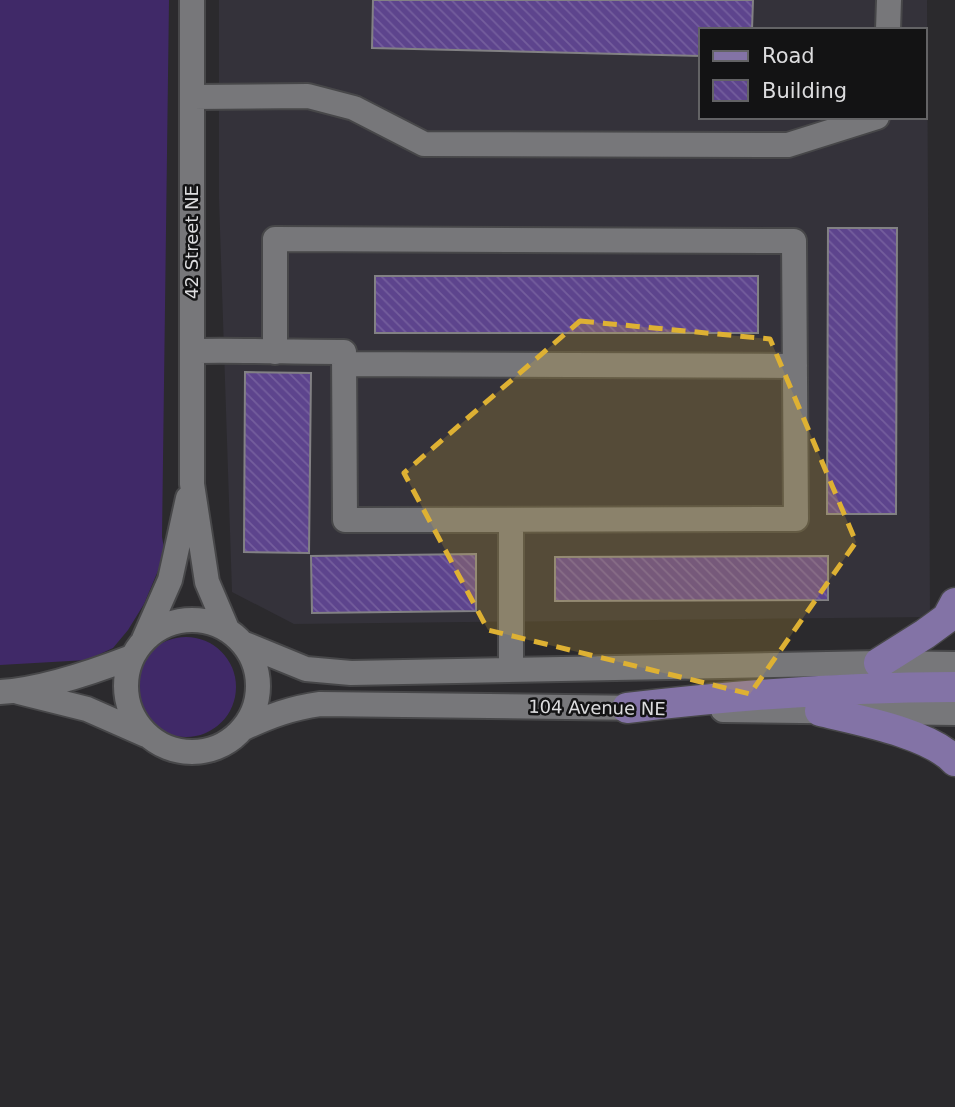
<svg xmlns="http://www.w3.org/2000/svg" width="955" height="1107" font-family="'DejaVu Sans',sans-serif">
<defs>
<pattern id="building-back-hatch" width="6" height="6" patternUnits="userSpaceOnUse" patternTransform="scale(1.75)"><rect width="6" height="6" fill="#5d448d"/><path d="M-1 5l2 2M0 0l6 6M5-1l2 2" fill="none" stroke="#745e9d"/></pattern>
</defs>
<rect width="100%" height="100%" fill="#2b2a2d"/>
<path fill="#34323a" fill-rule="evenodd" d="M219 0H927L930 617 294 624 232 592 219 199ZM701 30H925V117H701Z"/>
<path fill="#402968" d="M0 0H169L162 537 165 554 144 604 128 630 113 648 87 660 0 665Z
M136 687a50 50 0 1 1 100 0a50 50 0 1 1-100 0Z"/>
<path fill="url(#building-back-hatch)" stroke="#828184" stroke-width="2" d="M373 0H753L752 30H701V56L372 48Z
M828 228H897L896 514H827Z
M375 276H758V333H375Z
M245 372 311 373 309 553 244 552Z
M476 554V611L312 613 311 556Z
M828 556V600L555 601V557Z"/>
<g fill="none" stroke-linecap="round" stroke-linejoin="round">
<g stroke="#474749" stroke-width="28">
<path id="minor" d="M192 0V484L207 582 227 629
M888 30 889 0
M192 97 308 96 354 108 424 144 788 145 877 117
M192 351C242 350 293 352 344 352L345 520 796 519 794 241 275 239V352
M344 364 795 366
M511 520V670
M126 686a66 66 0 1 1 132 0a66 66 0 1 1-132 0Z
M144 639 170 580 188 498
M245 644 306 669 351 673 879 663 955 664
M0 692C41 690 93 672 132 657
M19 692 87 709 146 735
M723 710 955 713
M244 728C270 716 291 708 320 704L645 708"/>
</g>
<g stroke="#474749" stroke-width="33">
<path id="major" d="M879 663 925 634 947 618 955 603
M627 708C736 695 845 687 955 687
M820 711C857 720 929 733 955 761"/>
</g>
<use href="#minor" stroke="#77777a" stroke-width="24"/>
<use href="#major" stroke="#8373a6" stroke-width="30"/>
</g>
<path fill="#deb133" fill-opacity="0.2" stroke="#deb133" stroke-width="5" stroke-dasharray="14 9" stroke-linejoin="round" d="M580 321 770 339 856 542 750 694 488 630 404 473Z"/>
<g text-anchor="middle" stroke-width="5" stroke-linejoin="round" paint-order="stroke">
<g font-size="18" fill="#dcdcde" stroke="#131314">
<text transform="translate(192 242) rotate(-90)" y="6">42 Street NE</text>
<text transform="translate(597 708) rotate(1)" y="6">104 Avenue NE</text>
</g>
</g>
<rect x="699" y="28" width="228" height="91" fill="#131314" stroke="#636365" stroke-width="2"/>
<rect x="713" y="51" width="35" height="10" fill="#8373a6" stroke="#636365" stroke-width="2"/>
<text x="762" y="63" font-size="21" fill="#dcdcde">Road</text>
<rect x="713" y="80" width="35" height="21" fill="url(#building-back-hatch)" stroke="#636365" stroke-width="2"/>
<text x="762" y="98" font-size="21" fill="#dcdcde">Building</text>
</svg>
